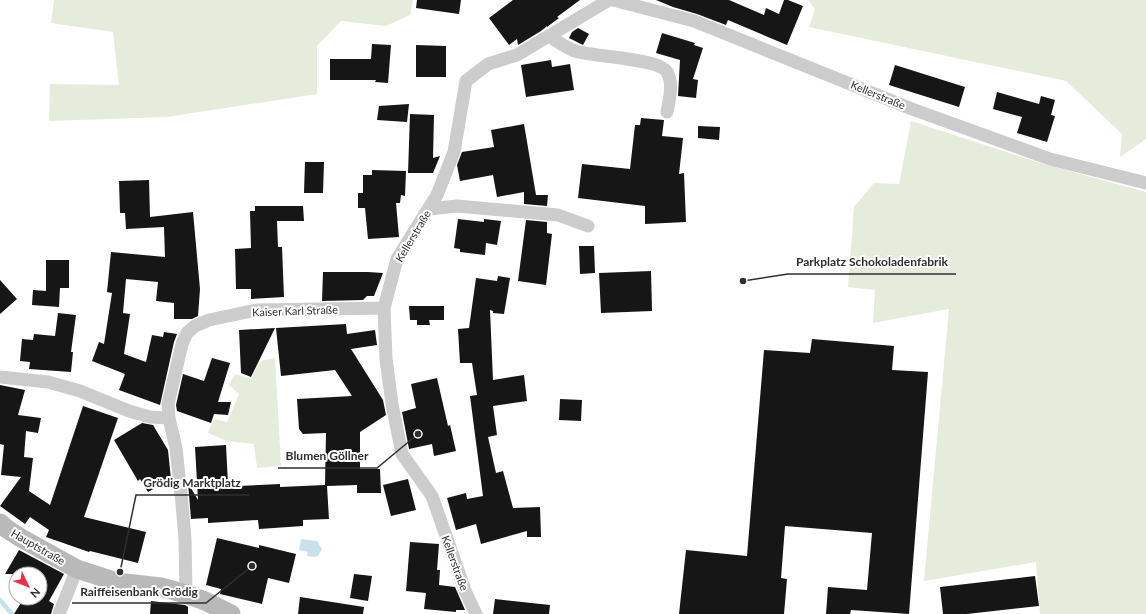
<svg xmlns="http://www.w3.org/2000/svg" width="1146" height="614" font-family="Lato,sans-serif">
<rect width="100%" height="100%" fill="#fff"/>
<path fill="#e6ecdc" d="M54 0H413L410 15 386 26 341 21 317 46V94L167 117 49 121 50 84 119 85 113 32 51 23Z
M808 0H1146V139L1120 157 1122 134 1066 81 809 27 815 9Z
M911 121 1037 162 1146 192V614H1040L1036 562 924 581 949 309 873 323 875 290 848 287 854 207 874 183 899 184Z
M275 358 281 466 257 468 254 444 227 441 208 433 214 419 227 422 239 394 229 385 235 374 251 379 260 361Z"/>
<path fill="#c8e2ed" d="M301 539 317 541 322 549 318 556 315 557 307 556 308 552 299 550Z"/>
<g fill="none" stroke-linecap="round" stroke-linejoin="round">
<path stroke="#c8e2ed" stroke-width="4.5" d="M0 600 12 614"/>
</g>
<path fill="#161616" d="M417 0H461L459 14 416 8Z
M513 0H580L557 17 559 18 547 27 546 26V27L541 31 518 45 517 39 509 45 489 18Z
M656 0H729L764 15 766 8 779 14 784 0H788L803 6 787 45 728 20 726 25 697 14 673 7Z
M578 28 589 34 583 45 569 38 572 32Z
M662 33 695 43 694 45 703 48 693 79 698 80 696 98 678 96 680 60 656 53Z
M372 44 391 45 388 83 375 82 376 80H330V59H371Z
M416 45 446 46V77H416Z
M551 60 552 67 570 64 574 90 526 97 521 65Z
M895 65 965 87 959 107 889 85Z
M997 92 1039 104 1041 96 1055 100 1051 115 1055 116 1047 142 1017 133 1022 117 993 109Z
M409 104 407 122 377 120 379 106Z
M410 114 434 115 433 158 440 156 433 173H408Z
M641 118 664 120 662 136 683 138 679 174 684 173 686 222 645 224V206L578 198 582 164 630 169 635 125H640Z
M524 124 536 195H548L547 206 524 204V192L497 197 493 175 460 181 457 165 462 152 494 147 491 130Z
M698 126 720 127 719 140 698 138Z
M305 162H324L323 193H304Z
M372 170 406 171 405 196 401 195 400 203H396L399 237 368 239 365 208H358V193H363V175H372Z
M149 180 150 217 193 212 200 289 198 316 192 319H174V303L156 301 158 282 126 279 123 313 130 314 124 354 146 362 152 335 163 337 164 332 177 334 174 342 160 405 119 390 125 374 92 361 99 342 104 344 112 293 107 292 111 252 165 257 164 227 126 229 125 213H120L119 181Z
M255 206H303L304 221H277L278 247H282L284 297 251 299V289H236L235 249 251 248 250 211H255Z
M458 219 484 222V219L501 221 497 245 486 243 485 255 460 252V249L454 248Z
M526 220 547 222V233L552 234 546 285 518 281Z
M579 246H594L595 273 580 274Z
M46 260H69V288H60L59 307 32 305 33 290 46 291Z
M651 271 652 311 601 313 599 273Z
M323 272H368L383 273 374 296H367L363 300 322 301Z
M498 276 510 278 504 314 493 313V311L490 310 493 380 524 375 527 401 493 406 497 435 488 437 496 473 503 471 513 508 540 507 541 537H527V531L481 544 476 524 456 530 447 498 466 493 467 499 483 496 470 396 477 395 472 363H460L458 329 469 328 476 278 497 281Z
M0 280 17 299 0 314Z
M409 306H444V320H429L430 325H417V320H410Z
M58 313 76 315 71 352H73L71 372 29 369 30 362 20 361 22 339 33 340 34 334 55 336Z
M346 324 347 334 375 330 377 345 351 349 383 400 386 415 360 432V469H380L381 493H357V485L327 486 329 519 303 520V526L259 529 258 520 208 523V518L191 519 188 483 198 500 195 447 226 445 228 484H238V486L280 484V487L325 485 326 433 303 434 299 429 297 399 352 396 335 370 281 376 276 328Z
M275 328 251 377 241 373 239 330Z
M812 339 894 346 892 370 928 372 909 614 851 610 850 614H826L828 587 867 590 872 533 785 526 781 578 787 579 784 614H679L686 550 747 556 764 350 810 353Z
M212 358 230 363 218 402H231L228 415 214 414 211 423 177 411 176 405 183 374 204 381Z
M437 378 448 426 450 425 456 451 434 456 432 444 409 449 402 412 416 408 411 384Z
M0 385 25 390 18 415 41 418 38 433 26 431 24 457 33 458 29 491 50 505 83 406 118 418 84 517 146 532 138 563 90 551 89 552 46 537 49 530 30 517 25 524 0 506 21 477 1 475 4 445 0 444Z
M560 399 582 400 581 421 559 420Z
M142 423 153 425 168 450 171 479 148 492 140 479 138 481 114 440Z
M408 479 416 510 391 516 383 485Z
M217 538 259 548V545L296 554 289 583 268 578 262 604 220 594 221 589 206 585Z
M410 542 439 544 437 570H440L439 585 455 587 465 610H456V612L424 609 426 593 406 591Z
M19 550 64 574 49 601 54 604 51 614H14L24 598H40V574H5Z
M354 574 372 576 368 601 350 598Z
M1035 576 1039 606 967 614H943L940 587Z
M300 597 364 607 363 614H298Z
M495 599 550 605 549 614H493Z
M151 601 185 605 188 607V614H150Z"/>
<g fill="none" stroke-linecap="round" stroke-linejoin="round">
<path stroke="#ccc" stroke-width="13" d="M613 0 694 21 912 109 1050 159 1146 183
M549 36C557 41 566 48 575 51 594 57 659 58 667 72 674 84 669 100 667 112
M429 209 457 206 558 215 588 226
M0 377 48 382 80 391 129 411 150 417 169 418
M186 594 185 539 182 504 176 448 169 418 168 404 182 344 187 333 195 326 209 320 256 310 384 308
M59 614 77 569
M476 614 466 593 432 496 402 454 392 404 386 359 384 308 397 259 437 195 454 152 466 81 488 64 517 55 609 0"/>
<path stroke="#b9b9b9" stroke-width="19" d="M0 523 7 529 21 538 77 569 117 582 161 587 186 594 205 601 231 614"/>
</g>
<g text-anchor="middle" stroke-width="4" stroke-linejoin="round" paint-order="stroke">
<g font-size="11" fill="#2f2f2f" stroke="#fff">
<text transform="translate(878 95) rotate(22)" y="4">Kellerstraße</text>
<text transform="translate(413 236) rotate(-59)" y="4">Kellerstraße</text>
<text transform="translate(295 311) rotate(-2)" y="4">Kaiser Karl Straße</text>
<text transform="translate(38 547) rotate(30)" y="4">Hauptstraße</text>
<text transform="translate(455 563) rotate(70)" y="4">Kellerstraße</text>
</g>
</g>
<path fill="none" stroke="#2f2f2f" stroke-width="1.5" d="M743 281L788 274H956M418 434L377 468H278M120 572L136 495H249M252 566L206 603H72"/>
<g fill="#2f2f2f" stroke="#fff" stroke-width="1.5">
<circle cx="743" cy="281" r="4"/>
<circle cx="418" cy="434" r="4"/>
<circle cx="120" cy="572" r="4"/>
<circle cx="252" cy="566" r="4"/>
</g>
<g font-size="12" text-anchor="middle" font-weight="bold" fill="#2f2f2f" stroke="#fff" stroke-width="4" stroke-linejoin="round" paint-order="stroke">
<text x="872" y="266">Parkplatz Schokoladenfabrik</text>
<text x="327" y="460">Blumen Göllner</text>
<text x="192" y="487">Grödig Marktplatz</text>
<text x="139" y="596">Raiffeisenbank Grödig</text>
</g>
<g transform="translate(28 586) rotate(133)"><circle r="19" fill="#ffffff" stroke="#acacac"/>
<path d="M0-3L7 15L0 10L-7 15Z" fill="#ea2d4b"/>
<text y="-6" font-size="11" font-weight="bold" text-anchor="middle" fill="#2f2f2f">N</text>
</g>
</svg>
